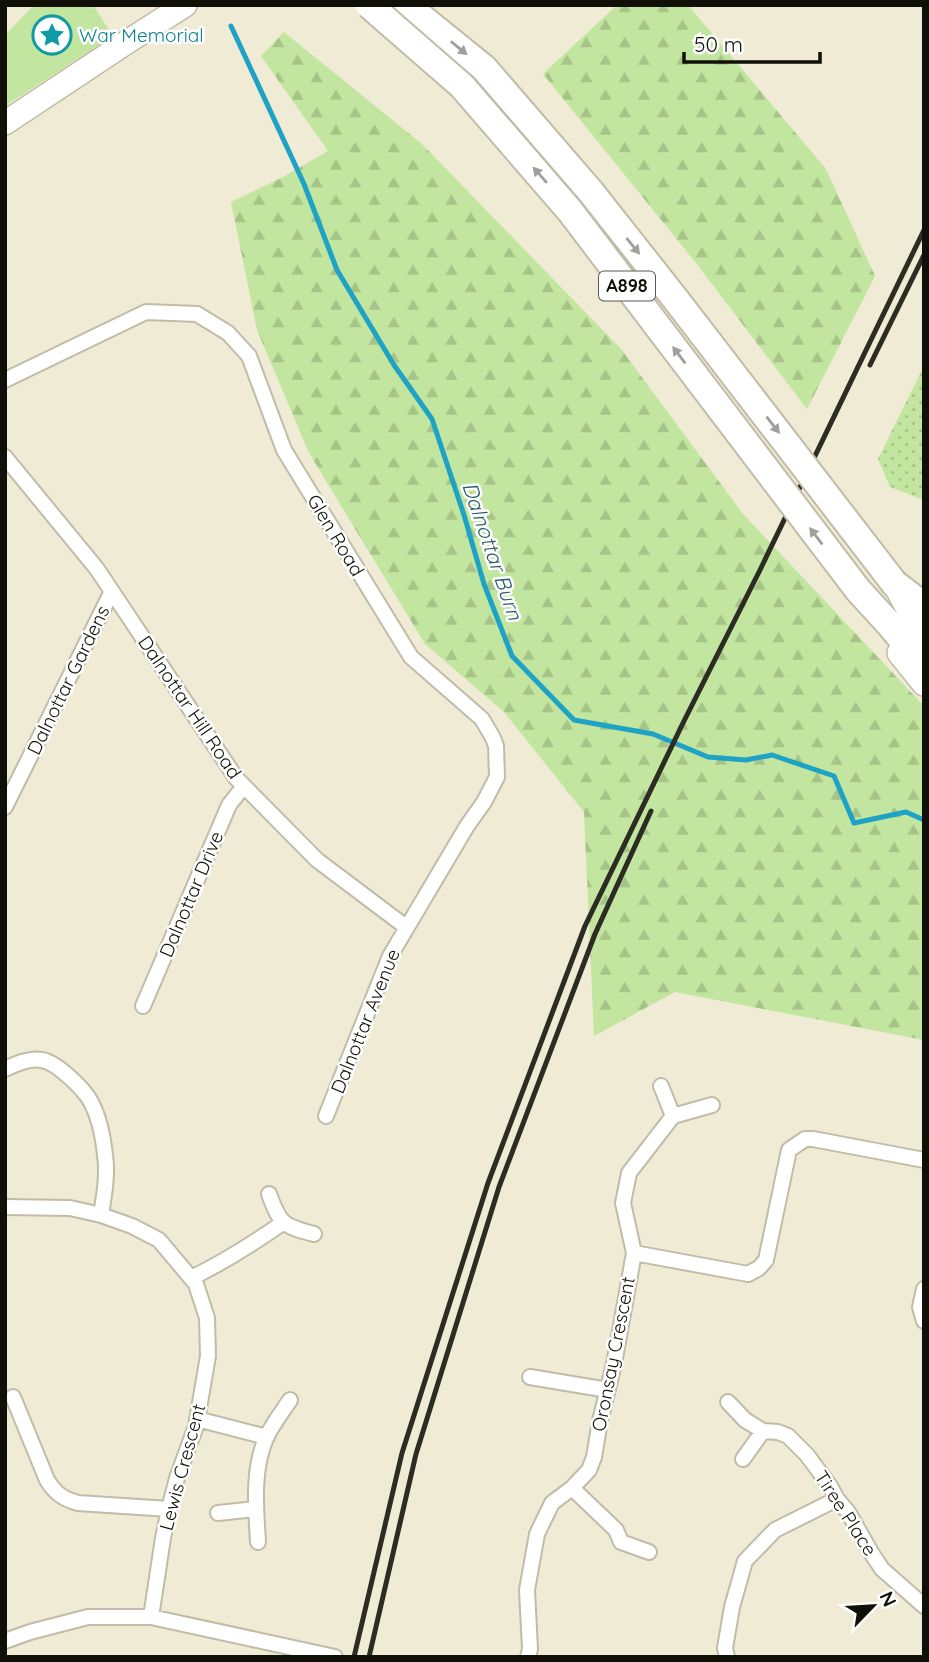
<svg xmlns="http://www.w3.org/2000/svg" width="929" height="1662" font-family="Quicksand,sans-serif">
<defs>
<pattern id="forest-firs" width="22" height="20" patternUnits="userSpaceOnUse" patternTransform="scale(1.75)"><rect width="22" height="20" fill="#c2e69f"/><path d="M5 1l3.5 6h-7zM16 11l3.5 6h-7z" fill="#a6c487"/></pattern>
<pattern id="park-dots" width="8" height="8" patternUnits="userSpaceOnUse" patternTransform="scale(1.75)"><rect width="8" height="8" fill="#c2e69f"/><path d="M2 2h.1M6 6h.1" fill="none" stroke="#a6c487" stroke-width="1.8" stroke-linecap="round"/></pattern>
</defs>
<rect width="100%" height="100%" fill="#efebd5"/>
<path fill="#c2e69f" d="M34 5H93L113 36 5 106V35Z"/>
<path fill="url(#forest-firs)" d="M617 5H688L826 169 875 276 807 409 696 263 543 74Z
M284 32 422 144 621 349 743 514 924 706V1040L675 992 594 1036 584 812 504 712 425 644 309 453 257 330 231 202 283 177 328 151 261 56Z"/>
<path fill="url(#park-dots)" d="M924 366V500L890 487 878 459Z"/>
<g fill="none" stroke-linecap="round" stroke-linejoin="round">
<path stroke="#1ea2c5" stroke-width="5" d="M231 26 304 184 337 270 394 365 432 419 464 515 484 584 512 656 574 720 653 734 708 757 746 760 772 755 834 776 854 823 906 812 924 820"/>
<g stroke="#c0bca7" stroke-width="18">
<path id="street" d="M5 380 146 312 197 314 228 333 249 356 284 450 411 657 482 719 493 738 496 746 497 777 484 802 467 826 390 956 326 1116
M5 457 97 569 236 778 317 860 406 927
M5 807 112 591
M143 1006 229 805 244 786
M5 1069C15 1064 31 1058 42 1060 56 1062 80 1086 88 1097 99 1114 103 1136 105 1155 108 1174 104 1196 101 1215
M661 1086 673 1116 712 1105
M269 1194C280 1224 283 1226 314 1234
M5 1207 70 1208 101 1215 132 1226 159 1240 196 1284 207 1318 208 1356 196 1426 177 1478 169 1509 163 1538 151 1617
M634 1253 623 1203 629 1173 673 1116
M191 1278C224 1262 254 1243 284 1222
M924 1289 920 1307 924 1321
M530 1377 608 1390
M13 1397 47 1480C55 1493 63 1499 78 1503L169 1509
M728 1402 745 1420 763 1431 778 1432 788 1436 807 1455 830 1486 837 1499 848 1512 872 1554 882 1569 924 1606
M197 1419 267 1437
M743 1459 763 1431
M572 1488 616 1530 621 1542 649 1552
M218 1513 256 1509
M258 1542C256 1508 252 1471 266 1438 272 1425 282 1412 290 1400
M5 1641 30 1632 88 1617H151L335 1657
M528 1657 530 1649 527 1590 537 1534 552 1503 572 1488 589 1470 594 1457 600 1421 614 1364 634 1253 748 1274 759 1268 766 1260 789 1150 805 1139H813L924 1160
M727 1657 725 1648 732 1607 745 1561 775 1530 837 1499"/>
</g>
<g stroke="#c0bca7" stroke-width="26">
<path id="primary" d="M5 123 127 42 185 5
M894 583 913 619 924 632
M899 653 924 684"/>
</g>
<g stroke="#c0bca7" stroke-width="30">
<path id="highway" d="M406 5 484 68 591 192
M894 583 924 606
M858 590 890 625 924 666"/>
</g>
<use href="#street" stroke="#fff" stroke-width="14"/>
<use href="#primary" stroke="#fff" stroke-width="23"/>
<use href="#highway" stroke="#fff" stroke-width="26"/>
<path stroke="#2d2c22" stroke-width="5" d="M870 365 924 255
M354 1657 402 1453 488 1183 585 926 684 721 760 570 924 230
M369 1657 416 1454 499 1187 595 934 651 811"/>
<g stroke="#c0bca7" stroke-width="30" stroke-linecap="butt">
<path id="highway-bridge" d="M369 5 462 86 570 211 858 590
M591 192 677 301 894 583"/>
</g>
<use href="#highway-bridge" stroke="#fff" stroke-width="26"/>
</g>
<defs><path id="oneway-solid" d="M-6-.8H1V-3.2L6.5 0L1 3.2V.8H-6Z" transform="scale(1.75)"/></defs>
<g fill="#a09f9c">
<use href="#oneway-solid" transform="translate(459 48) rotate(39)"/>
<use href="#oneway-solid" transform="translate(540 175) rotate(-131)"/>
<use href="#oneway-solid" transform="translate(633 246) rotate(51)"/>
<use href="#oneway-solid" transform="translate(679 355) rotate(-127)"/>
<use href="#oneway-solid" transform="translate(773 425) rotate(52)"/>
<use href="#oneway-solid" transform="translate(816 536) rotate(-127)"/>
</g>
<defs>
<g id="sight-ring" transform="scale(2.0125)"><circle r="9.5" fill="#fff" stroke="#0f9aa8" stroke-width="1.5"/><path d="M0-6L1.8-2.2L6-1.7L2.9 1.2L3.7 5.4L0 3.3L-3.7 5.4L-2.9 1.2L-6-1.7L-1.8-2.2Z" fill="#0f9aa8"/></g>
</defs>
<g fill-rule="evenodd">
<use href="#sight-ring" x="52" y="35"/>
</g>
<g text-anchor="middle" stroke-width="5" stroke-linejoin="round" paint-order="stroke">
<rect fill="#fff" stroke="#585852" stroke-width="2" x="599" y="271.5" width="56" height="29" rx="5"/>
<g font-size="18" font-weight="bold" fill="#111008">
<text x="627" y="292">A898</text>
</g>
<g font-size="19" fill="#0d838f" stroke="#fff" text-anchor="start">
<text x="79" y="42">War Memorial</text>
</g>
<g font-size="19" fill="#111008" stroke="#fff">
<text transform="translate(336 535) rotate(59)" y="7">Glen Road</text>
<text transform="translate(68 680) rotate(-64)" y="7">Dalnottar Gardens</text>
<text transform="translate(190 707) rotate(56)" y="7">Dalnottar Hill Road</text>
<text transform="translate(191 894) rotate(-67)" y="7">Dalnottar Drive</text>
<text transform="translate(365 1021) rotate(-68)" y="7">Dalnottar Avenue</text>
<text transform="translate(613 1354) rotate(-79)" y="7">Oronsay Crescent</text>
<text transform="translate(182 1467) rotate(-75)" y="7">Lewis Crescent</text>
<text transform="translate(846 1513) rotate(57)" y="7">Tiree Place</text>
</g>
<g font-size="21" font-style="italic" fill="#2a5b6b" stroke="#fff">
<text transform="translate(492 551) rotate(71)" y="7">Dalnottar Burn</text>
</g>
</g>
<rect width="929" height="1662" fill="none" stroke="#111008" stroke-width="14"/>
<g transform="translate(873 1606) rotate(65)" stroke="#ffffff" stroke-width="5" paint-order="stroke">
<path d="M0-5L12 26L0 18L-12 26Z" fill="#111008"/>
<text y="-10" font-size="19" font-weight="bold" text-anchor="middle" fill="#111008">N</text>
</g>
<path d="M684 52v10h136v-10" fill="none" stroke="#111008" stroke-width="3.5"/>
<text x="694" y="52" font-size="21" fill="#111008" stroke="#ffffff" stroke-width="5" paint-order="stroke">50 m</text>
</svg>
